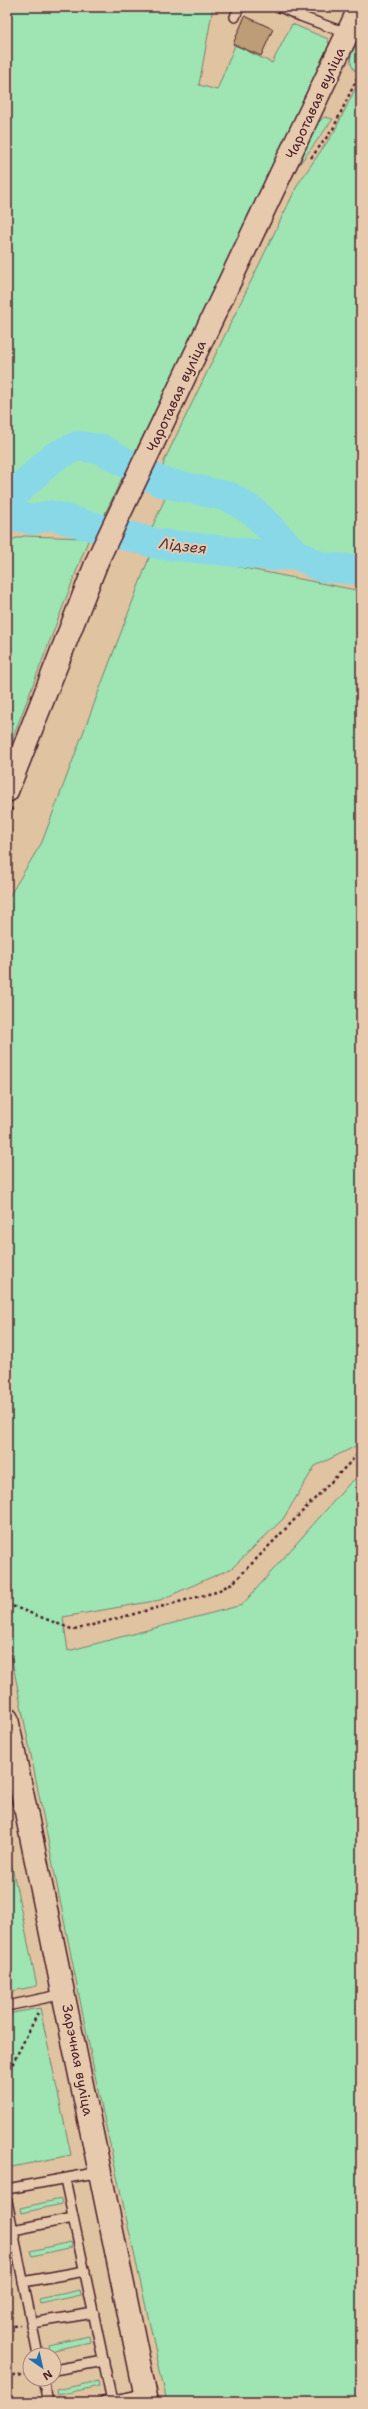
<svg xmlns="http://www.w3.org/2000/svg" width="368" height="2409" font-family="'Shantell Sans',sans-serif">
<rect width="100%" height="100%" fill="#e0c3a1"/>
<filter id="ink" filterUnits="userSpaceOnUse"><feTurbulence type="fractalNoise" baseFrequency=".025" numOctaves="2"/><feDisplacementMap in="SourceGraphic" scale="8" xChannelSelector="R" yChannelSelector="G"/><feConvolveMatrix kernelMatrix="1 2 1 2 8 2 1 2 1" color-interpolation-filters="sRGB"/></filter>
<g filter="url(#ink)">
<path fill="#9ee5b3" stroke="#74826f" d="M7 7H213L199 85 217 90 235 45 272 63 292 24 328 39 329 45 200 325 134 454 115 441 66 438 7 488Z
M361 45V60L355 71C349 62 349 57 355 47Z
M361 77V565L323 559 300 549 238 490 182 476 162 474 164 461 298 184 334 132Z
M324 117 333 119 298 166 315 126Z
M78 450 99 455 126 470 101 522 50 512 32 515H10L16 498 58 461Z
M168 492 226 511 264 533 273 551 149 534Z
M24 536 89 538 7 753V541Z
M152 550 361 591V1439L354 1447 315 1466 283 1519 232 1568 160 1600 63 1617 68 1651 242 1605 349 1484 361 1474V2402H167L99 2095 7 1635V900L42 842Z
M7 1843 37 1986 7 1992Z
M40 2008 71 2155 7 2168V2014Z
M61 2199 62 2204 21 2213 20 2208Z
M71 2242 72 2247 32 2256 30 2251Z
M80 2290 81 2295 40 2304 39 2299Z
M89 2336 90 2342 49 2351 48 2345Z
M98 2381 99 2386 58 2395 57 2390Z"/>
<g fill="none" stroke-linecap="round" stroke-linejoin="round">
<path stroke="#89d8e7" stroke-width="30" d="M7 511 11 496 54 457 77 446 101 449 161 482 230 497 254 512 296 554
M7 519 18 516 32 520 50 515 158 544 274 556 296 554 321 567 361 570"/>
</g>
<path fill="#bc9d77" stroke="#4a1f2b" d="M245 16 273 29 261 56 233 44Z"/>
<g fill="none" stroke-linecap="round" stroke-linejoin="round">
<g stroke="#4a1f2b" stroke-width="12">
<path id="service" d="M280 7 300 16
M303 7 300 16 335 29 361 35
M235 17 239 7
M7 2006 64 1994
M65 2179 112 2401
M7 2189 100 2172
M7 2201 38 2355
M13 2230 73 2218
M23 2282 85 2271
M32 2323 94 2313
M54 2370 104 2361
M43 2379 48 2402
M104 2402 145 2394"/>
</g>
<g stroke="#4a1f2b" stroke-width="25">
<path id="tertiary" d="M7 791 98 559 360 7
M7 1719 147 2402"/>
</g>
<path stroke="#4a1f2b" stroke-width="2.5" stroke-dasharray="3 3" stroke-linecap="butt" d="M311 158 333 129 361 70
M7 822 12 808
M7 1604 74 1630 216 1592 234 1582 361 1451
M7 2075 39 2011
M7 2327 20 2325
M7 2377 30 2374"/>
<use href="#service" stroke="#e7caae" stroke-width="9"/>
<use href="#tertiary" stroke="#e7caae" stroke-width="22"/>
</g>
</g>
<g text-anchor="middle" stroke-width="4" stroke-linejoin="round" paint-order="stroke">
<g font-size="14" fill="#4a1f2b" stroke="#e7caae">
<text transform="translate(315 103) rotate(-65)" y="5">Чаротавая вуліца</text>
<text transform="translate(176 396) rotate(-65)" y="5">Чаротавая вуліца</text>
<text transform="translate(78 2060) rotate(79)" y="5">Зарэчная вуліца</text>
</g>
<g font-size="15" font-style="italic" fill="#50323e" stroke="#e7caae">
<text transform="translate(183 546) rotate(7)" y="5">Лідзея</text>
</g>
</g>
<rect width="368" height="2409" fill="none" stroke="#e7caae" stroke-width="24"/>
<rect x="12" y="12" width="344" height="2385" fill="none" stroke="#4a1f2b" stroke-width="1.5" filter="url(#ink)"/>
<g transform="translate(42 2367) rotate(146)"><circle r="19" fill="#e7caae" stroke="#a8867a"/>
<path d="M0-3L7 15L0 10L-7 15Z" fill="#1f6fb2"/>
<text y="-6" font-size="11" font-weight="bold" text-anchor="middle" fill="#4a1f2b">N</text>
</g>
</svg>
